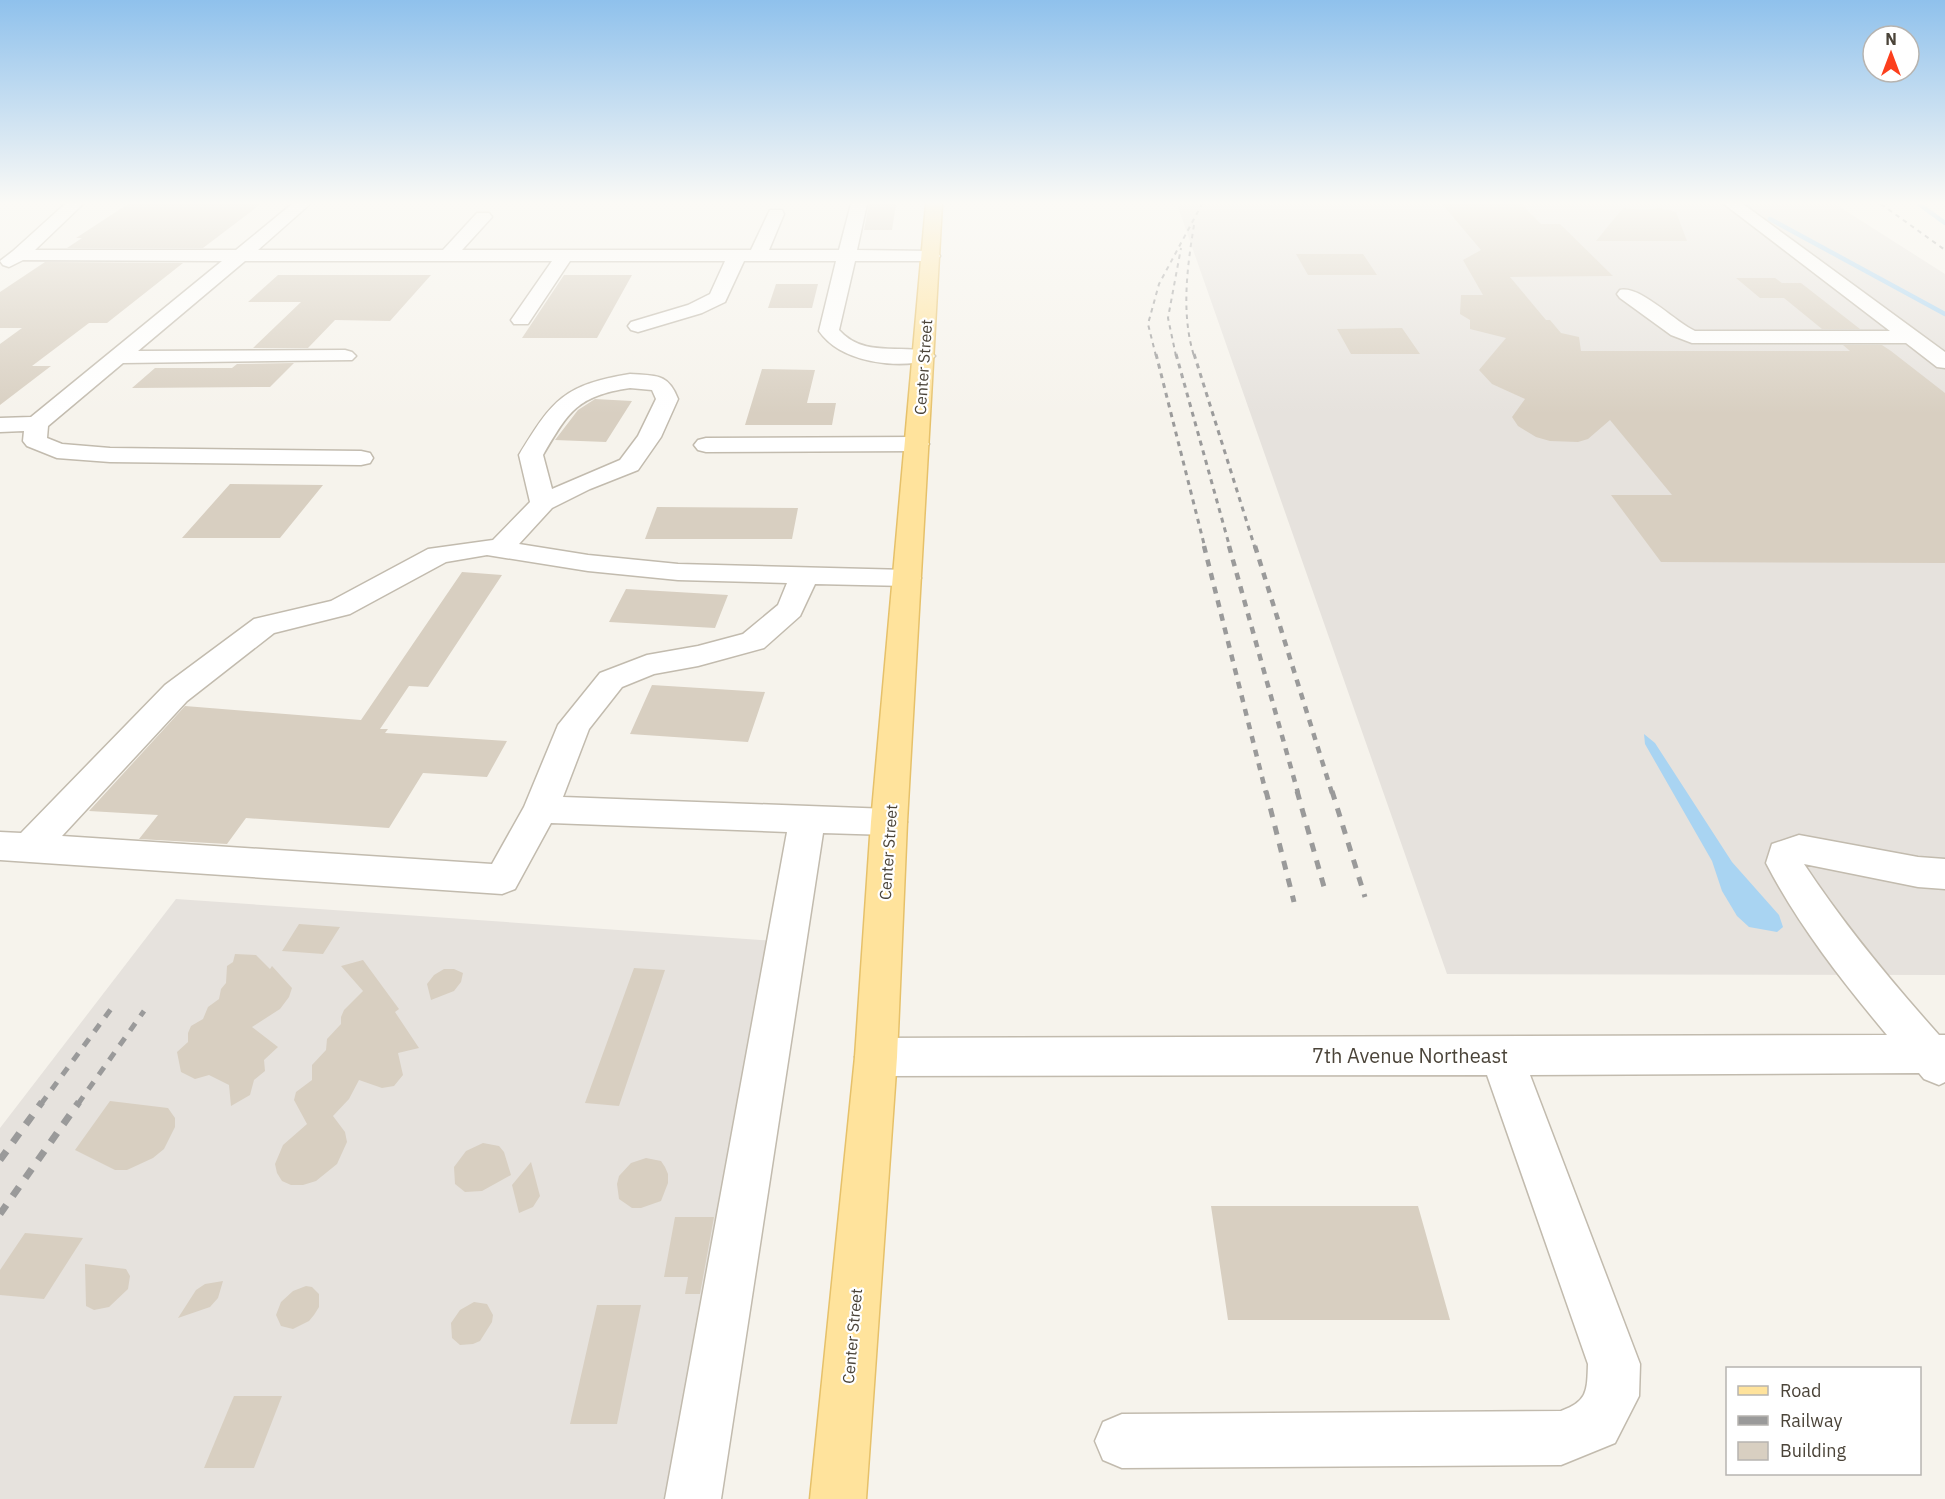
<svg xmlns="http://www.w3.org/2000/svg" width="1945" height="1499" font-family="'IBM Plex Sans',sans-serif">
<rect width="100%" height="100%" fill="#f6f3ec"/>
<path fill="#e6e2dd" d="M1177 204H1835L1945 274V975L1447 974Z
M176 899 805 943 719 1499H0V1128Z"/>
<path fill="#a9d4f2" d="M1644 734 1655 743 1732 862 1779 915 1783 927 1777 932 1749 927 1737 916 1722 891 1712 861 1645 744Z"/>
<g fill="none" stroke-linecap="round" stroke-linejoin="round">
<path stroke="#a9d4f2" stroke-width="4.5" d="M1745 204 1748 206
M1919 204 1945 223
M1770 219 1945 314"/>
</g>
<path fill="#d8cfc1" d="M128 204H261L203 248H67L82 238H76Z
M869 204H896L892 230H864Z
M1442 204H1521L1541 224H1560L1613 276 1510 277 1546 320H1550L1561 333 1579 337 1581 351H1850L1843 345H1882L1891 351 1945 393V563L1661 562 1611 495H1672L1610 420 1588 439 1578 442 1550 441 1536 437 1518 426 1512 417 1525 399 1492 384 1479 370 1506 338 1470 329V320L1460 314 1461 295H1483L1463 260 1481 250Z
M1623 208 1645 210 1659 208 1676 212 1687 241H1596Z
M1296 254H1363L1377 275H1308Z
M45 262 183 263 107 323H89L32 366H51L0 405V344L22 328H0V292Z
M278 275H431L390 321 335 320 308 348H253L301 302H248Z
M564 275H632L597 338H522Z
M1736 278H1775L1782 283H1801L1860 329H1822L1784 298H1760Z
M776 284H818L812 308H768Z
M1402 328 1420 354H1351L1337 329Z
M294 363 270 387 132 388 155 368H232L237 364Z
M762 369 815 370 807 403H836L832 425H745Z
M595 399 632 401 606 442 555 440 578 410Z
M230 484 323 485 280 538H182Z
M657 507 798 508 792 539H645Z
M462 572 502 575 428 687 409 686 380 729H388L385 733 507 741 487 777 423 773 389 828 246 818 227 844 139 839 158 815 89 811 185 706 361 720Z
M626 589 728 595 715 628 609 622Z
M652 685 765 692 748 742 630 734Z
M299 924 340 927 323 954 282 951Z
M235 954 256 955 270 969 272 966 292 988 289 997 280 1009 252 1027 278 1047 264 1060 265 1071 254 1080 250 1095 231 1106 229 1085 209 1075 195 1079 181 1072 177 1052 188 1042V1033L191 1026 203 1019 208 1007 219 999 221 989 226 983 227 966 233 962Z
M363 960 399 1009 395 1012 419 1048 398 1053 403 1075 394 1086 382 1088 359 1080 349 1099 333 1116 345 1132 347 1142 337 1164 316 1181 303 1185H291L282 1181 277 1173 275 1164 283 1145 307 1124 294 1100 296 1092 312 1080V1065L326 1050 327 1039 341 1024V1017L344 1010 363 991 341 966Z
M634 968 665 970 619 1106 585 1103Z
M444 969H454L463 973 461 982 454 991 431 1000 427 984 434 975Z
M110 1101 168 1108 175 1118V1127L164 1149 153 1158 127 1170H115L75 1150Z
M483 1143 499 1146 504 1152 511 1175 482 1191 465 1192 455 1184 454 1167 466 1151Z
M646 1158 661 1161 665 1167 668 1174V1183L661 1201 641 1208H632L619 1199 617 1184 619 1176 631 1163Z
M531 1162 540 1196 533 1207 519 1213 512 1185Z
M1211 1206H1418L1450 1320H1228Z
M675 1217H714L700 1294H685L688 1277H664Z
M25 1233 83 1238 44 1299 0 1295V1270Z
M85 1264 126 1269 130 1276 128 1289 109 1307 94 1310 86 1306Z
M223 1281 218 1298 210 1307 178 1318 196 1290 205 1284Z
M306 1286 312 1287 319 1294V1307L314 1315 309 1321 293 1329 281 1326 276 1315 281 1302 293 1291Z
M474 1302 487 1304 493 1315 492 1322 480 1341 473 1344 460 1345 452 1338 451 1323 460 1310Z
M597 1305H641L617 1424H570Z
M234 1396H282L254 1468H204Z"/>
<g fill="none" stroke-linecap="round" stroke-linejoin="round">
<g stroke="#c2bbae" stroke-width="3">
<path id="minor" d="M65 204H83L35 250H236L292 204H310L258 250H443L477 213H489L492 217 462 250H751L768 214 770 210H782L784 214 769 250H839L851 204H867L857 250 931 251 937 252 940 256 937 260 931 261H855L839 330C864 358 900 344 931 352L935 356 931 360C896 369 841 363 819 331L836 261H744L725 302 702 313 638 332 631 330 628 326 631 322 688 305 710 294 725 261H570L528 324H514L511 320 552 261H245L138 351 345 350 352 352 356 356 352 360 123 363 48 426 47 438 62 444 110 448 361 451 370 453 373 458 370 463 361 465 110 462 57 458 27 446 23 441 24 431 0 432V418L31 417 222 261 23 260 9 267 3 265 0 261 13 251Z
M1724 204H1743L1919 333 1945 352V368L1937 367 1906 343H1692L1671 335 1620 298 1617 294 1620 290C1640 285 1675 322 1695 331H1890Z
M630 374C656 376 668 373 678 399L661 437 638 470 590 489 552 508 519 544 588 555 678 564 907 570 917 572 921 578 917 584 907 586 815 584 800 616 764 648 698 666 654 674 622 687 589 729 563 797 889 809 901 812 907 822 901 832 889 835 823 833 721 1499H665L787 832 551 823 515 889 502 894 0 860V832L21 833 165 685 254 619 331 601 428 549 493 540 530 502 519 455C553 399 564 385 630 374ZM630 388 652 390 656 399 638 436 620 460 552 489 543 455C569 411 577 396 630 388ZM487 555 588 571 678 580 787 583 778 605 743 634 698 646 647 655 600 673 558 725 524 807 492 864 62 836 187 701 274 633 350 614 446 562Z
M917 437 925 439 929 444 925 449 917 451 706 452 698 450 694 445 698 440 706 438Z
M1799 835 1918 857 1945 859V889L1918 887 1804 864C1845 926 1890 980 1939 1035H1945V1082L1939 1085 1924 1079 1919 1073 1530 1075 1640 1364 1639 1396 1615 1443 1561 1465 1122 1468 1103 1460 1095 1441 1103 1422 1122 1414 1561 1411C1588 1401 1587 1391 1588 1364L1487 1075 876 1076 861 1071 855 1057 861 1043 876 1038 1887 1035C1842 981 1798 925 1766 863L1772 844Z"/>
</g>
<g stroke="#e6c16a" stroke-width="3">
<path id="major" d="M926 204H942L907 822 897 1057 866 1499H810L855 1057 871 822Z"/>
</g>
<use href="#minor" fill="#fff" fill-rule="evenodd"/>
<use href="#major" fill="#ffe39c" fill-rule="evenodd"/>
<path stroke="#9a9a9a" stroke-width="2" stroke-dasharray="4.5 4.5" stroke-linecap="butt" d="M1881 204 1945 250
M1194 225C1187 268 1181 314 1194 356
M1156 356 1148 324 1159 284 1202 204
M1176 356 1168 318 1181 248"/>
<path stroke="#9a9a9a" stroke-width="3" stroke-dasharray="5 5" stroke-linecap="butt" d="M1156 354 1205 548
M1176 354 1230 548
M1194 354 1255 548"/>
<path stroke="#9a9a9a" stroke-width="4.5" stroke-dasharray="7 7" stroke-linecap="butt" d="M1204 546 1266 793
M1229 546 1298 793
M1255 546 1332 793"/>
<path stroke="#9a9a9a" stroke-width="5" stroke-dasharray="9 9" stroke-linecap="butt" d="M1266 791 1294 902
M1297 791 1326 894
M1332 791 1365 897
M41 1104 111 1009
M78 1104 144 1011"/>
<path stroke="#9a9a9a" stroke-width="7" stroke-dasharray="11 11" stroke-linecap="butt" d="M0 1160 42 1102
M0 1214 79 1102"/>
</g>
<linearGradient id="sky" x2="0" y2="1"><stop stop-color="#8fc1ec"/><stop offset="0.49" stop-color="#fbfaf6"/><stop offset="1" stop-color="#fbfaf6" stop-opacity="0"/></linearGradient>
<rect width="1945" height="414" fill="url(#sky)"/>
<g text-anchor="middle" stroke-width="4.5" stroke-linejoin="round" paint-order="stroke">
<g font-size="16" fill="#4b4439" stroke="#fff">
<text transform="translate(923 367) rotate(-86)" y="6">Center Street</text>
<text transform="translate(888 852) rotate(-86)" y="6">Center Street</text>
<text transform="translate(852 1336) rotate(-85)" y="6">Center Street</text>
</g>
<g font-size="20" fill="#4b4439" stroke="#fff">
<text x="1410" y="1063">7th Avenue Northeast</text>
</g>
</g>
<rect x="1726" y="1367" width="195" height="108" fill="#ffffff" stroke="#b7b4b0" stroke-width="1.5"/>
<rect x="1738" y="1386" width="30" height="9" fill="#ffe39c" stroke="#b7b4b0" stroke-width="1.5"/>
<text x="1780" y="1397" font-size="18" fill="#4b4439">Road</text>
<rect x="1738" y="1416" width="30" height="9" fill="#9a9a9a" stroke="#b7b4b0" stroke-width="1.5"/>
<text x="1780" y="1427" font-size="18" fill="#4b4439">Railway</text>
<rect x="1738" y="1442" width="30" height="18" fill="#d8cfc1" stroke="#b7b4b0" stroke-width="1.5"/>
<text x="1780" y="1457" font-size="18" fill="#4b4439">Building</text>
<g transform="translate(1891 54)"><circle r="28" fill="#ffffff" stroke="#b7b4b0" stroke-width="1.5"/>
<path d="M0-4.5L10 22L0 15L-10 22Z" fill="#fc3f1d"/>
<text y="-9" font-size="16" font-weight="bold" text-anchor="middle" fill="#4b4439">N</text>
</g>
</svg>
